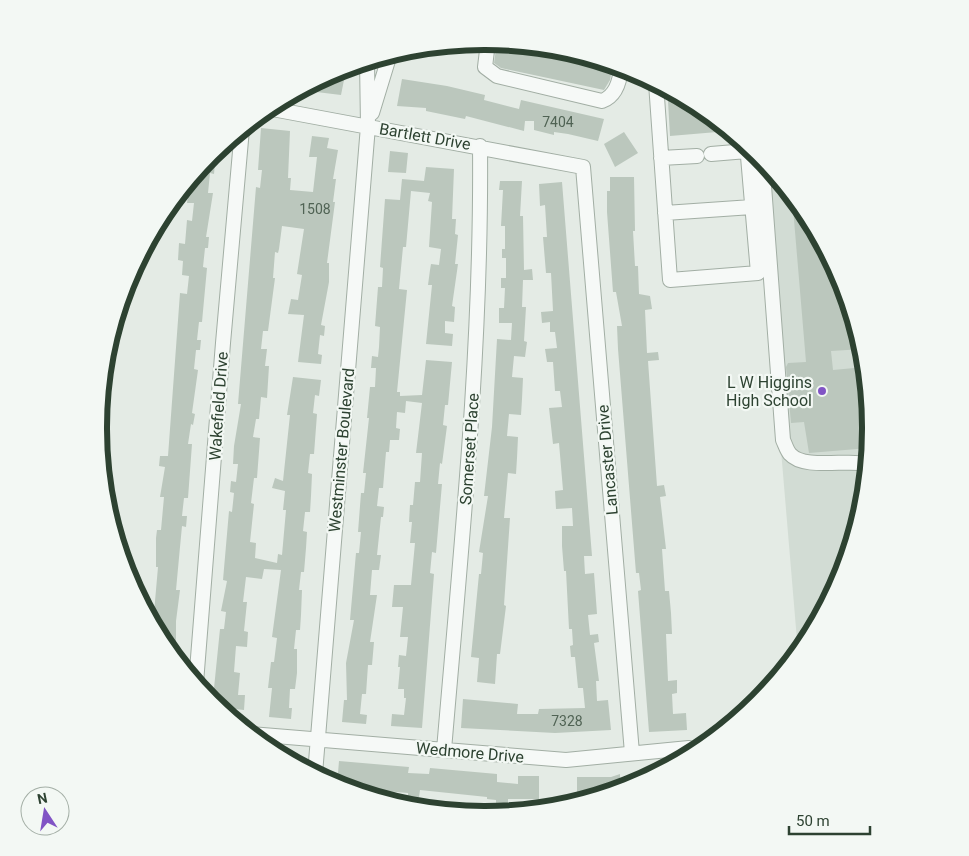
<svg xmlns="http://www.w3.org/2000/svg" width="969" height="856" font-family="Roboto,sans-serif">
<rect width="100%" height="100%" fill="#e4ebe5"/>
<path fill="#d2dcd4" d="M756 153 806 213 842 280 864 353 871 428 864 504 842 576 806 643 798 652Z"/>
<path fill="#bbc7bd" d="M497 42 560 49 613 65 610 80 604 90 501 68 494 63Z
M336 71 335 78 344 80 341 95 300 90Z
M402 79 447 86 485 95 484 100 519 109 521 100 604 119 598 141 568 134 554 132V135L534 130V121H525L524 131 466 116 465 119 426 111V108L397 106Z
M687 100 700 107 729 131 670 136 668 101Z
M261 128 290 131 288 178H291L290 190 313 192 317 157H309L312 136 329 138 327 148 338 150 333 179H336L333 202H335L327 263H329V282L321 325 325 326 324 336 320 335 318 354 322 355 321 364 298 362 304 315 288 314 291 299 298 300 302 275 297 274 304 229 282 226 279 249 278 253 275 252 273 278H275L268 331H263L261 349H267L265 366H269L267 398 261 397 259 419H256L253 437 260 438 257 478H254L251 503 254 504 250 542 256 543 255 558 277 563 278 554 282 555 286 510H283L285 491 272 488 275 478 283 481 290 415H287L293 377 321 380 319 396 315 395 313 413 317 414 314 454H310L308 473 312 474 311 496 310 512H305L303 531 307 532 306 548 304 572H301L299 590H302L301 615 300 630H296L294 649H297V673L295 689H290L289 708H292L291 719 269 717 272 688H268L271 662H274L277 638 272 637 281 570 264 569 262 579 246 577 243 602H247L244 631 248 632 247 647 236 646 234 672 240 673 238 695H245L244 710 235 709 234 714 225 713 216 705 217 699 213 698 220 629H224L226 612 221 611 227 581 223 580 229 511 232 512 234 493 230 492 231 481 236 482 238 464H233L234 446 241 404H238L256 187 260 188 262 170H258Z
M624 132 638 153 615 167 604 144Z
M216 151 214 174 210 173 208 193H213L206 237H209L208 248H205L203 267 207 268 203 311 202 322H199L197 340H201L200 350H196L194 369 198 370 192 413 195 414 193 425 191 424 188 444H192L188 498H184L182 516H187L186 527 182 526 180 547 176 590H180L176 621V645H172L171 653 153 624 158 567H156V538L157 530H161L164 497H160L165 467 159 466 160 456H168L180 293 187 294 189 276 182 275 183 261 178 260 179 243 185 244 187 220 192 221 194 203H187L190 180Z
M390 151 408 153 406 173 388 172Z
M426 167 454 169 452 219H456L455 234 458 235 455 264H458L452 306 455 307 454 322 445 321V333L453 334 452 346 426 344 432 285H428L430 270 431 264 439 265 441 249 429 247 432 202 428 201 430 193 411 191 406 247H403L399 289 407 290 397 392H400V396L422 395 426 360 452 362 448 405H445L443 425 447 426 442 464 440 463 438 484H442L436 553 432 552 430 573 434 574 422 728 391 726 392 714 404 715 406 698H404V689H398L400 667H398L399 655 406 656 408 637H400L403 607H392L394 585H411L415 543H410L412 522H409L410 505H413L415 482H420L422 453H416L422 403 406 401 405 413 397 412 396 428 400 429 399 440H390L389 452H386L383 488H379L377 506 384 507 383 517H381L377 555H381L379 570H372L370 595H377L370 642H374L372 665H368L366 694H362L360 714 367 715 366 724 342 722 344 700H347L346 663 354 620H350L356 553H359L361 532H358L361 493H364L366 473H363L369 418H367L370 387H375L376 368H371L372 356 378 357 379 347 380 327 375 326 378 287H382L383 268 380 267 385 199 400 200 402 179 424 181Z
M610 177H634L635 231H633L635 266H638L639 294 650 296 652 309 645 310 647 353 658 352 659 360 648 361 657 486 664 485 666 496 660 497 666 549H662L665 591H669L671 613 672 634H666L668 681 677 680V693L672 694 673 714 686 713 687 730 649 732 638 591 641 590 639 573H636L618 349 617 326H622L616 292H613L607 212V191H610Z
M500 181H522L520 216H523L524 270 532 269 533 280H523L522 307H526L524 341 527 342 525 357 514 356 512 377 523 378 522 399 521 415 509 414 507 436 518 437 517 458 516 474 508 473 504 518H510L504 605 506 606 500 654H497L495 684 477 682 479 658 471 657 479 574H481L483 553 479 552 488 496H484L492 427 497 339 511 340 512 323H499V308H504L505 288H501V278H506V258H502V249H505V226H501L503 190H499Z
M562 182 592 556H584L585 574 594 573 597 614 588 615 590 635 598 634 599 642 594 643 599 681H596L597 701 608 700 611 730 555 733 461 728 463 699 518 704 517 714H538L539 709 585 708 583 688H578L575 657H571L570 646 573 645 572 629H569L566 571H564L562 546V526H573L572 508 556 509 555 491 563 490 559 443 553 444 549 408 562 407 560 391H555L553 362H547L545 349 557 348 555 332H550V322L542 323 541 312 553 311 551 273H546L543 237H547L545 205 540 206 539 184Z
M792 196 806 213 842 280 863 349 831 351 833 370 865 367 871 428 869 448 809 453 804 422 791 423 786 367 788 363 806 362Z
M339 761 409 767 408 773 429 774 430 768 497 774V782L518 784V776H539V799H508V804L496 803V800L487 799V797L420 790 419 797 408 796V793L385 791V796H370L337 785Z
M620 774V780H643L632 785 599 796H590V798L577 802V777H611Z"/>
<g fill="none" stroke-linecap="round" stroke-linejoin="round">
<g stroke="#a2aea4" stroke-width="16">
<path id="minor" d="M488 42 485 67 497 76 602 101C616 96 620 81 621 67
M656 83 670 280 758 273 747 145
M267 108 583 167 632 753
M372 113 390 54
M711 154 747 151
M661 158 697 156
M762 159 783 440C785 444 787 451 790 454 804 470 847 459 868 464
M665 213 752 207
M196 683 223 343 242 129
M250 734 566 760 689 748
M444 750C461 549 482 348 480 146
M315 774 368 126 367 61"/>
</g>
<use href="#minor" stroke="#f6f9f7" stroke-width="14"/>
</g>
<circle fill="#8154c5" stroke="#f3f8f4" stroke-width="2" cx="822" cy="391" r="5"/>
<g text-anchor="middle" stroke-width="4.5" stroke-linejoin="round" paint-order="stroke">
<g font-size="14" fill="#506354">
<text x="558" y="127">7404</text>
<text x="315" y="214">1508</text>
<text x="567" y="726">7328</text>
</g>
<g font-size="16" fill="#2d4231" stroke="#f3f8f4">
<text transform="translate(425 136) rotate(10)" y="6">Bartlett Drive</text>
<text transform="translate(218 406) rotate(-86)" y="6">Wakefield Drive</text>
<text transform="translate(469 449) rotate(-86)" y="6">Somerset Place</text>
<text transform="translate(341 450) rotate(-85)" y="6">Westminster Boulevard</text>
<text transform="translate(607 460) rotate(-95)" y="6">Lancaster Drive</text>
<text transform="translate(470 752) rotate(5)" y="6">Wedmore Drive</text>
</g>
<g font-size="16" fill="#2d4231" stroke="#f3f8f4" text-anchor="end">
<text x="812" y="388">L W Higgins<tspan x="812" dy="18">High School</tspan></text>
</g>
</g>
<path d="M0 0H969V856H0ZM484 50H485A377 377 0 0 1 862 427V429A377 377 0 0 1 485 806H484A377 377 0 0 1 107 429V427A377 377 0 0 1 484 50Z" fill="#f3f8f4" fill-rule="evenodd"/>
<path fill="none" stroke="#2d4231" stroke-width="6" d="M484 50H485A377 377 0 0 1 862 427V429A377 377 0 0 1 485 806H484A377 377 0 0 1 107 429V427A377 377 0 0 1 484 50Z"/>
<g transform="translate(45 811) rotate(348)"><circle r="24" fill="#f3f8f4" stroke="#a4afa6"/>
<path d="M0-4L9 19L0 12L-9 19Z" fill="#8154c5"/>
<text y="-8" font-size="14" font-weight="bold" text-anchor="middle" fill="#2d4231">N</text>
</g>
<path d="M789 826v8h81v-8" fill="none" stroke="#2d4231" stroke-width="2.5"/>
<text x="796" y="826" font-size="15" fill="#2d4231" stroke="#f3f8f4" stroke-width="4" paint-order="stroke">50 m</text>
</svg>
